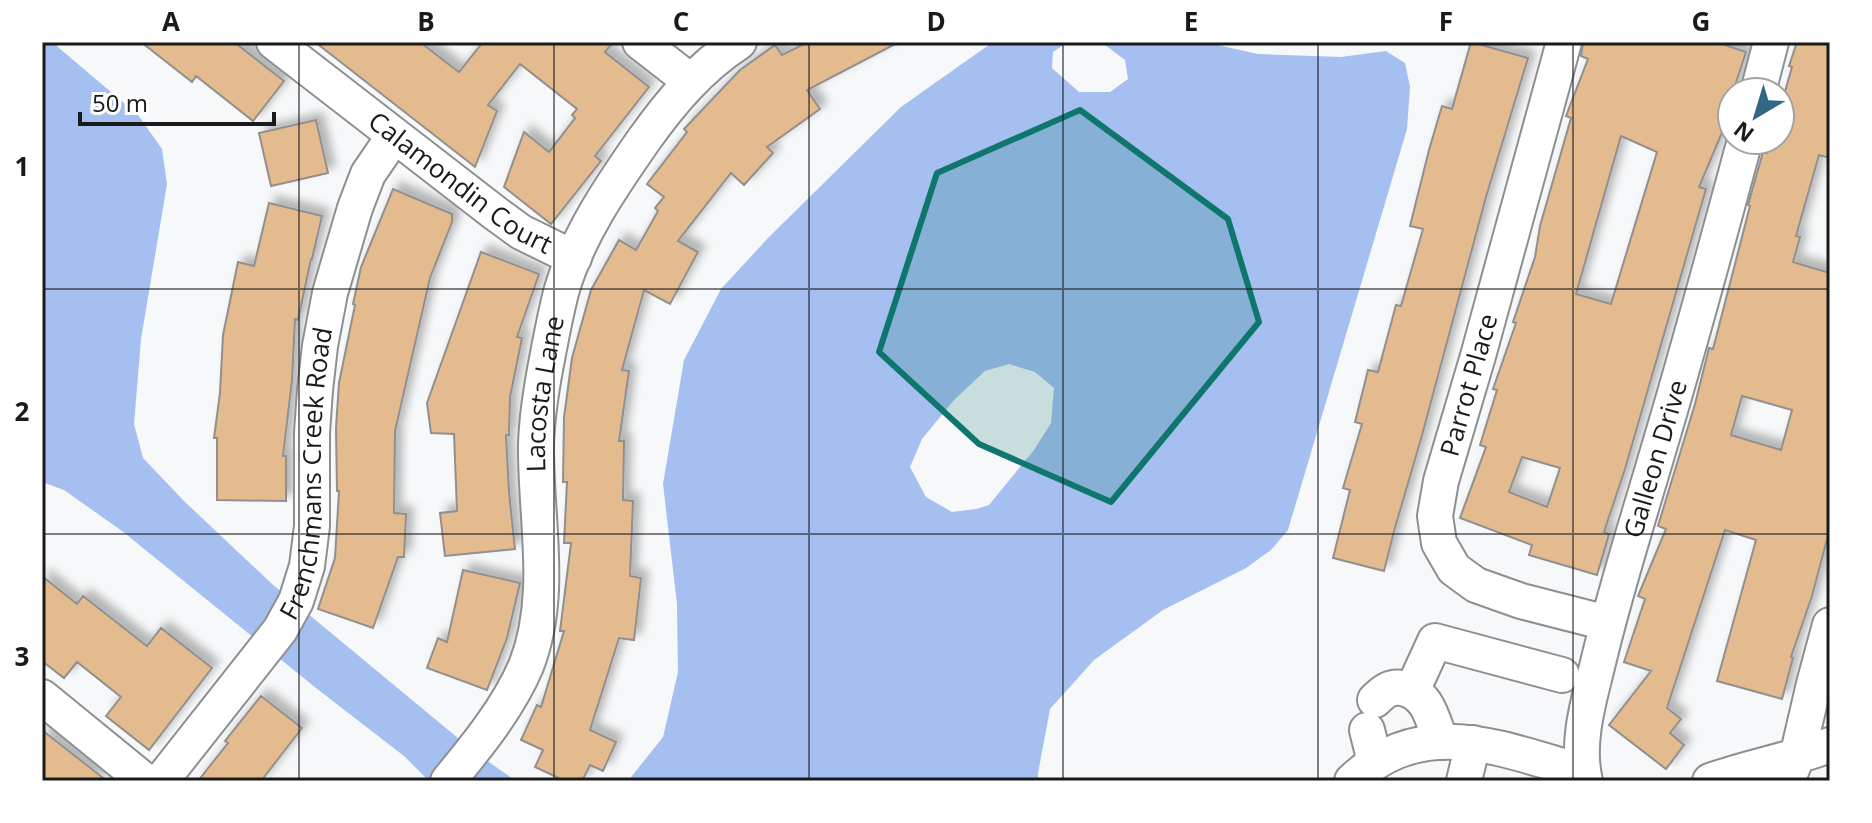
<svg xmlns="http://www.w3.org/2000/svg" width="1872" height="823" font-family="'Open Sans',sans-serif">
<defs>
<filter id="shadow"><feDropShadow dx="7" dy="-7" stdDeviation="4" flood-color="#0004"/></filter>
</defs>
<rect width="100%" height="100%" fill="#f7f8f9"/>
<path fill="#a4bff0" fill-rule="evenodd" d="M42 42H52L138 115 162 149 167 184 141 339 134 424 143 458 184 501 272 584 476 753 516 781 499 778 489 781H429L404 756 316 688 122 531 64 490 42 482Z
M993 42H1068L1053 52 1052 68 1079 92H1110L1128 79 1125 60 1101 42H1204L1258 54 1341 57 1386 51 1405 63 1410 87 1407 129 1288 530 1271 550 1246 568 1163 610 1094 660 1050 709 1038 773V781H628L663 737 678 672 677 604 663 484 684 360 721 289 769 237 901 107ZM1009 364 1035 372 1054 388 1051 423 1034 450 989 505 976 509 952 512 926 497 910 467 922 439 954 400 985 371Z"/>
<path fill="#e4ba8f" stroke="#91908e" stroke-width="2" fill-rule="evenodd" filter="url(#shadow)" d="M141 42H234L284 81 253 121 196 76 192 82Z
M315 42H420L459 72 483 42H613L605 52 649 87 595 156 601 161 551 224 504 187 524 132 549 152 575 118 572 115 577 109 520 64 488 105 497 111 475 167Z
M808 42H899L807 90 820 109 767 147 773 153 744 185 731 173 678 241 698 252 670 304 644 290 622 370 629 371 619 441H624L623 500 633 501 630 576 641 578 634 640 619 638 590 730 616 742 603 771 590 765 582 781H565L535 767 543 750 521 740 537 705 541 707 564 631H560L571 543H564L567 482H563L564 417 572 358 591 290 619 240 636 250 658 211 655 208 664 197 647 184 687 132 684 129 740 70 775 45 782 55Z
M1471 42 1528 58 1486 197 1421 439 1394 531 1384 571 1333 558 1350 490 1343 488 1362 424 1355 422 1368 370 1378 372 1396 305 1401 306 1423 229 1410 226 1429 150 1442 106 1452 109Z
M1583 42H1716L1746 52 1723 122 1726 123 1699 187 1706 189 1625 469 1604 532 1609 534 1597 575 1529 555 1532 545 1460 518 1486 447 1480 445 1497 390 1493 389 1516 323 1513 322 1535 257 1540 226 1571 118 1566 116 1588 59 1581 56ZM1621 136 1657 152 1611 304 1576 294ZM1522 457 1560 468 1547 507 1509 492Z
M1797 42H1830V158L1819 155 1796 236 1800 237 1793 262 1830 273V528L1812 596 1791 657 1793 658 1782 699 1717 681 1756 540 1725 530 1667 708 1681 719 1670 733 1684 745 1666 769 1609 725 1651 671 1624 662 1645 599 1638 596 1666 529 1658 526 1695 404 1709 348 1713 349 1750 206 1748 205 1763 152 1767 153 1771 140H1780V109L1792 67 1789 66ZM1742 396 1792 410 1781 450 1731 435Z
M316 120 328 173 271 186 259 133Z
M393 189 452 214V222L430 278 395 431 394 513 406 514 404 557H398L373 628 318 609 335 558 339 491H337L336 428 339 383 355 305 353 304 361 267Z
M269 203 322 216 312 259H311L298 320 295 319 292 380 283 456H286V501L217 500V438H214L220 393 223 335 238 262 254 266Z
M481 252 539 274 517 337 522 338 510 397 509 435H506L509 492 515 549 445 556 440 513 457 511 454 434 431 433 427 403Z
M463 570 520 583 507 638 487 690 427 668 438 638 447 642Z
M42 576 77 604 83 596 147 646 161 628 212 668 149 750 106 716 121 697 77 662 64 678 42 661Z
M261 696 302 728 261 781H198L228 743 225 741Z
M42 730 107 781H42Z"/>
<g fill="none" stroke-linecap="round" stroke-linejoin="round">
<g stroke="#8e8f91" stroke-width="38">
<g id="minor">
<path id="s1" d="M274 42 495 213 521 232 574 258"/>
<path d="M640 42 690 81"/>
<path d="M1564 42 1478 356 1441 481 1435 516 1439 543 1454 569 1476 585 1521 601 1607 623"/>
<path d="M1758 92 1771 42"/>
<path d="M1412 691 1435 641 1562 675"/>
<path d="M42 697 145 781"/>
<path d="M1375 700C1383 692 1390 686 1402 688 1429 694 1432 719 1441 742"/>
<path d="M1367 730 1375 762"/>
<path id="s2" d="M161 781 280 630 296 601 307 566 312 526V433L315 390 320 346 330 293 355 208 368 174 394 136"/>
<path id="s3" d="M448 781C477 746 508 708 526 666 554 595 535 518 536 444 537 414 542 384 548 354 552 333 556 311 562 289 578 235 611 187 643 141 670 103 699 68 739 42"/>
<path d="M1352 781C1422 713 1501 749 1583 772"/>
<path d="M1464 781 1473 743"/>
<path id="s4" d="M1585 781C1576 744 1588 703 1597 667 1614 594 1637 523 1658 451 1689 348 1717 244 1745 140"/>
<path d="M1710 781C1749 767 1790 760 1830 745"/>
<path d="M1787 781 1797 757 1814 684 1830 625"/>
</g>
</g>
<use href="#minor" stroke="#fff" stroke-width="34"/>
</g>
<path fill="#0f766e" fill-opacity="0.2" stroke="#0f766e" stroke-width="6" stroke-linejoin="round" d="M1080 110 1228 219 1259 322 1111 502 979 444 879 352 937 173Z"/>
<path fill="none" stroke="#1a1a1b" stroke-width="2" stroke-opacity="0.55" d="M299 42V781M554 42V781M809 42V781M1063 42V781M1318 42V781M1573 42V781M42 289H1830M42 534H1830"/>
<g text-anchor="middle" stroke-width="7" stroke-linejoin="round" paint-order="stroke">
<g font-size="26" fill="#1a1a1b" stroke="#fff">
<text dy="9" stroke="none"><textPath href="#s1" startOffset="234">Calamondin Court</textPath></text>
<text transform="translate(1469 385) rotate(-74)" y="9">Parrot Place</text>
<text dy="9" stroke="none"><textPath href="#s3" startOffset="414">Lacosta Lane</textPath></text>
<text dy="9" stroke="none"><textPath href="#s4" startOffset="332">Galleon Drive</textPath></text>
<text dy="9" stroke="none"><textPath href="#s2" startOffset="354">Frenchmans Creek Road</textPath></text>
</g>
</g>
<rect width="1872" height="823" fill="none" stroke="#ffffff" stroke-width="88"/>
<g transform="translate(1756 116) rotate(218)"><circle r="38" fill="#ffffff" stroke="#a3a3a4" stroke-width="2"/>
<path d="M0-6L14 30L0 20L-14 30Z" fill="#336884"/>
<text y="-12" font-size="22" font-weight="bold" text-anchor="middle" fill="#1a1a1b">N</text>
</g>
<path d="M80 112v12h194v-12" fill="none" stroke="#1a1a1b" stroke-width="4"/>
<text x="92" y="112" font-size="24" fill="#1a1a1b" stroke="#ffffff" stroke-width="6" paint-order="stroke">50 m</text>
<rect x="44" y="44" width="1784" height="735" fill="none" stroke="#1a1a1b" stroke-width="3"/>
<g font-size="26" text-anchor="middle" font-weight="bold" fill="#1a1a1b">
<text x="171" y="31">A</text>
<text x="426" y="31">B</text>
<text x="681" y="31">C</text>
<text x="936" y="31">D</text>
<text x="1191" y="31">E</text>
<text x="1446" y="31">F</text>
<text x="1701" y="31">G</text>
<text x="22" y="176">1</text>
<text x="22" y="421">2</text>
<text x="22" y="666">3</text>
</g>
</svg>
